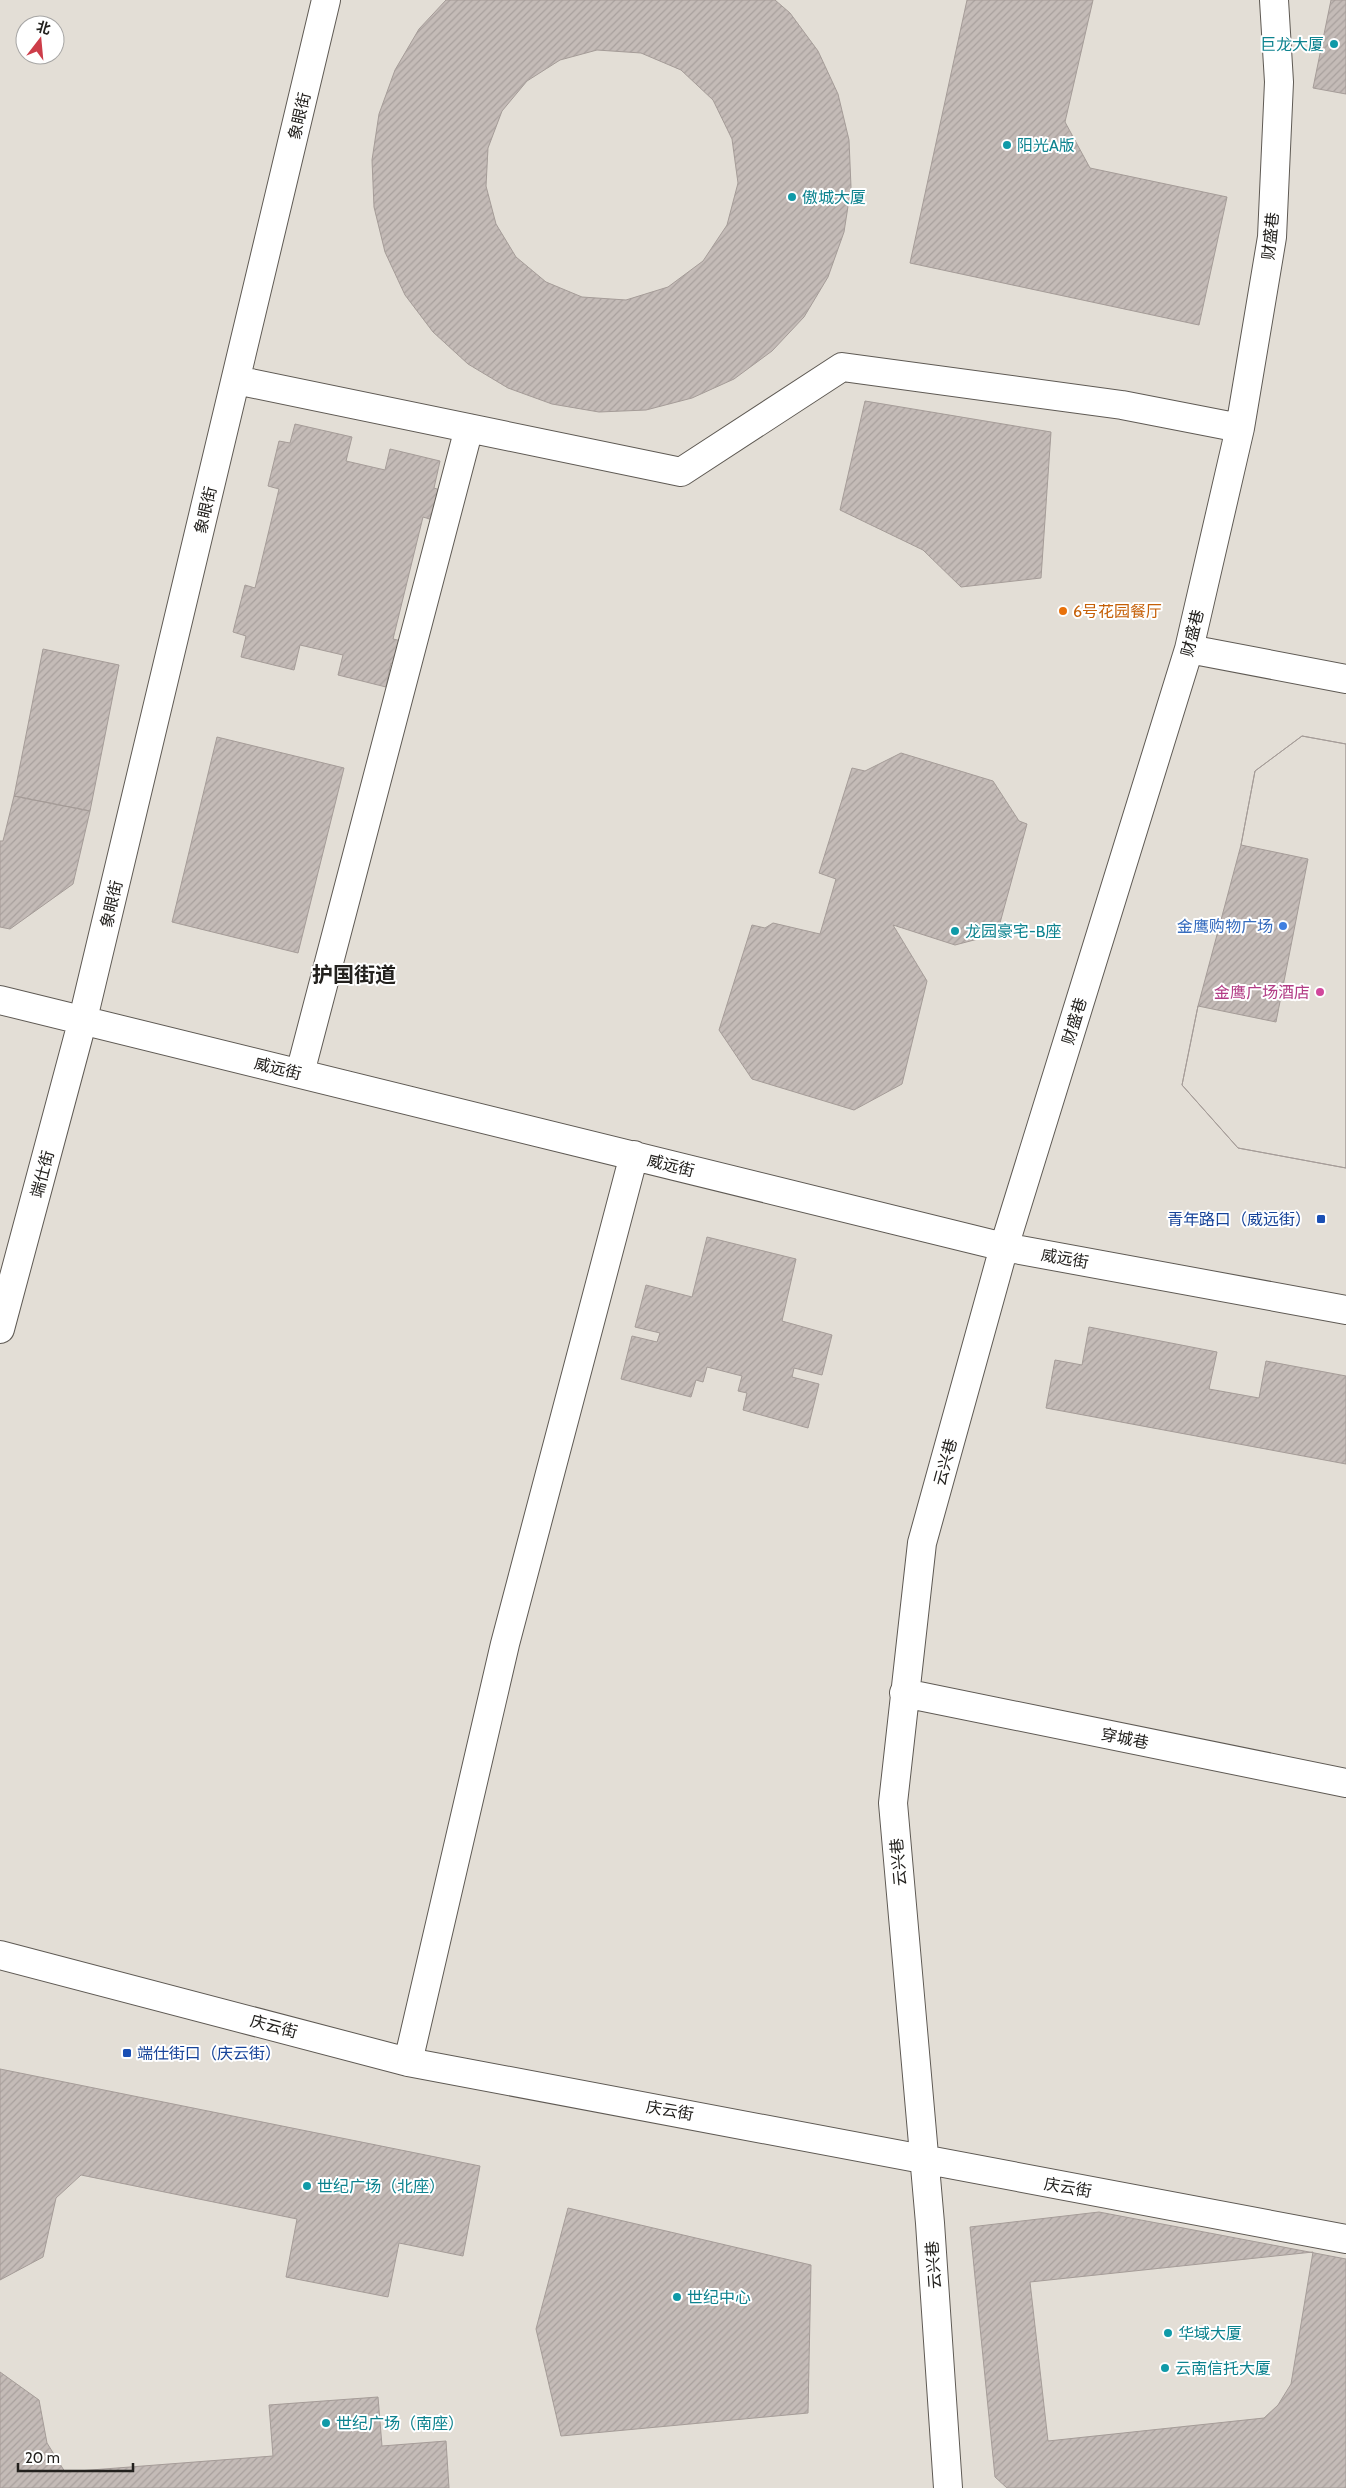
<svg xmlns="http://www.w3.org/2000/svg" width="1346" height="2488" font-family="Cabin,'Noto Sans SC',sans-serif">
<defs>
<pattern id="building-hatch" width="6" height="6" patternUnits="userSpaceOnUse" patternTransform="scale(1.25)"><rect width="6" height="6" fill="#c4bbb7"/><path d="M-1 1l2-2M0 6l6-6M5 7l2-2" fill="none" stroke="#a8a09d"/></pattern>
</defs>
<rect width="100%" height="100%" fill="#e3ded6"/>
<path fill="url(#building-hatch)" stroke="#a59c98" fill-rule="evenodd" d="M446 0H775L790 13 818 51 838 94 849 140 851 187 844 232 828 277 804 317 772 351 734 379 692 398 646 410 599 412 552 404 508 388 468 364 433 332 405 295 385 252 374 207 372 160 379 114 395 70 419 29ZM597 50 641 53 681 70 713 100 732 139 738 183 727 225 703 261 668 287 626 300 582 297 546 282 516 257 496 224 486 186 488 148 502 111 527 81 560 60Z
M967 0H1093L1065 122 1090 168 1227 197 1199 325 910 263Z
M1331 0H1346V94L1313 88Z
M865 401 1051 432 1041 578 961 587 923 550 840 510Z
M295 424 352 437 346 461 385 470 390 449 440 461 434 488 443 491 436 521 423 517 393 639 406 642 400 666 391 663 386 687 338 675 343 655 300 645 294 670 241 657 246 636 233 632 245 585 255 588 279 489 268 486 279 441 290 443Z
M43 649 119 665 90 811 14 796Z
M1302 736 1346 744V1168L1238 1148 1182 1085 1198 1006 1241 845 1255 771Z
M1302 736 1346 744V1168L1238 1148 1182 1085 1198 1006 1276 1022 1308 859 1241 845 1255 771Z
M217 737 344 768 298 953 172 922Z
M901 753 993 781 1019 821 1027 824 997 934 955 945 893 925 927 981 902 1084 854 1110 752 1079 719 1030 752 925 765 928 773 923 820 934 836 879 819 873 852 768 865 771Z
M14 796 90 811 73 884 10 929 0 927V841H3Z
M707 1237 796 1259 782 1321 832 1335 822 1375 794 1368 792 1377 819 1384 808 1428 743 1410 747 1393 738 1391 742 1376 707 1367 703 1382 696 1380 691 1397 621 1379 632 1336 657 1342 660 1333 635 1327 646 1285 692 1297Z
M1089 1327 1217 1352 1209 1389 1259 1398 1266 1361 1346 1376V1464L1046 1408 1055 1360 1082 1365Z
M0 2069 480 2166 463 2256 399 2243 388 2297 286 2277 297 2219 81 2175 56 2198 43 2257 0 2280Z
M568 2208 811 2265 808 2413 561 2436 536 2329Z
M1099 2212 1346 2259V2488H1007L995 2477 970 2227Z
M1313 2252 1291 2384 1278 2405 1264 2418 1048 2441 1030 2282Z
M0 2372 39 2400 47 2443 65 2472 273 2456 269 2405 378 2397 382 2446 446 2441 449 2488H0Z"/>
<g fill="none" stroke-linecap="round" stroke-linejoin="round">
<g stroke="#5f5a54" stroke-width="30">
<path id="minor" d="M236 380 681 472 842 367 1122 405 1240 428
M1189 649 1346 679
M0 1000 1004 1247 1346 1310
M300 1073 469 428
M0 1329 83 1019 326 0
M904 1693 1346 1783
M0 1955 408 2062 1346 2239
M408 2062 505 1644 634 1155
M948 2488 930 2223 893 1803 922 1543 1004 1247 1189 649 1240 428 1272 237 1279 82 1274 0"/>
</g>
<use href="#minor" stroke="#fff" stroke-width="28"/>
</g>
<g fill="#0f9aa8" stroke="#fff" stroke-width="2">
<circle cx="1334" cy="44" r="5"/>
<circle cx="1007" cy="145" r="5"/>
<circle cx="792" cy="197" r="5"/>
<circle cx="955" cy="931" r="5"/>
<circle cx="307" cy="2186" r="5"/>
<circle cx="677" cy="2297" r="5"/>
<circle cx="1168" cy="2333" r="5"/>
<circle cx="1165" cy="2368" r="5"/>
<circle cx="326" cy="2423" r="5"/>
</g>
<circle fill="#e8710a" stroke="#fff" stroke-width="2" cx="1063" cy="611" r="5"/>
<circle fill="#3f7fe0" stroke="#fff" stroke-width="2" cx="1283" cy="926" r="5"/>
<circle fill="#d1479c" stroke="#fff" stroke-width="2" cx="1320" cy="992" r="5"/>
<g fill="#1a4fb4" stroke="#fff" stroke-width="2">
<rect x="1316" y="1214" width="10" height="10" rx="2.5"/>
<rect x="122" y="2048" width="10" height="10" rx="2.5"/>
</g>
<g text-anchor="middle" stroke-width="4" stroke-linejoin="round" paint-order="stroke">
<g font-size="16" fill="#0d838f" stroke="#fff" text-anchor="start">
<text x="1324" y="50" text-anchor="end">巨龙大厦</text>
<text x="1017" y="151">阳光A版</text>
<text x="802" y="203">傲城大厦</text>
<text x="965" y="937">龙园豪宅-B座</text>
<text x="317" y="2192">世纪广场（北座）</text>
<text x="687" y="2303">世纪中心</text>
<text x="1178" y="2339">华域大厦</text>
<text x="1175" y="2374">云南信托大厦</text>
<text x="336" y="2429">世纪广场（南座）</text>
</g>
<g font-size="16" fill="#23211e" stroke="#fff">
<text transform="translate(299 116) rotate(-77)" y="6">象眼街</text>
<text transform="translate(1270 236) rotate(-84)" y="6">财盛巷</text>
<text transform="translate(205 510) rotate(-77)" y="6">象眼街</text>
<text transform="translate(1192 633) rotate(-76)" y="6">财盛巷</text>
<text transform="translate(111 904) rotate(-77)" y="6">象眼街</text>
<text transform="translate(1074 1021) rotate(-73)" y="6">财盛巷</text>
<text transform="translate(278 1068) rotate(14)" y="6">威远街</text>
<text transform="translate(671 1165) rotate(14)" y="6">威远街</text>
<text transform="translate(42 1174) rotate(-75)" y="6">端仕街</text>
<text transform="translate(1065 1258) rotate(10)" y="6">威远街</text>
<text transform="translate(945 1462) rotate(-75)" y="6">云兴巷</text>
<text transform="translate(1125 1738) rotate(11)" y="6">穿城巷</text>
<text transform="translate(898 1862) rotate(-95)" y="6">云兴巷</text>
<text transform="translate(274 2026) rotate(15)" y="6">庆云街</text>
<text transform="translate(670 2110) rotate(10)" y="6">庆云街</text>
<text transform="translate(1068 2187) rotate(10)" y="6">庆云街</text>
<text transform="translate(933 2265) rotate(-94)" y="6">云兴巷</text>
</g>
<g font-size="16" fill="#c56008" stroke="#fff" text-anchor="start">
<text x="1073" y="617">6号花园餐厅</text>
</g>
<g font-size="16" fill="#366cbe" stroke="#fff" text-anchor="end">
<text x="1273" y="932">金鹰购物广场</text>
</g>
<g font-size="16" fill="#b23c85" stroke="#fff" text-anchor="end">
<text x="1310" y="998">金鹰广场酒店</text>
</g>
<g font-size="16" fill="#164399" stroke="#fff" text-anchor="end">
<text x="1311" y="1225">青年路口（威远街）</text>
<text x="137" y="2059" text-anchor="start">端仕街口（庆云街）</text>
</g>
<g font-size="21" font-weight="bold" fill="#23211e" stroke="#fff">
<text x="354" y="982">护国街道</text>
</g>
</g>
<g transform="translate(40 40) rotate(16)"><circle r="24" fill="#ffffff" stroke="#a7a6a5"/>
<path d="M0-4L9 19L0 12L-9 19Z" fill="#cd3d49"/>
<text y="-8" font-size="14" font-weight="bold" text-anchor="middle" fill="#23211e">北</text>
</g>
<path d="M18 2463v8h115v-8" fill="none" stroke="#23211e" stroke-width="2.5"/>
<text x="25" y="2463" font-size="15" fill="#23211e" stroke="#ffffff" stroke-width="4" paint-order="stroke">20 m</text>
</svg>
